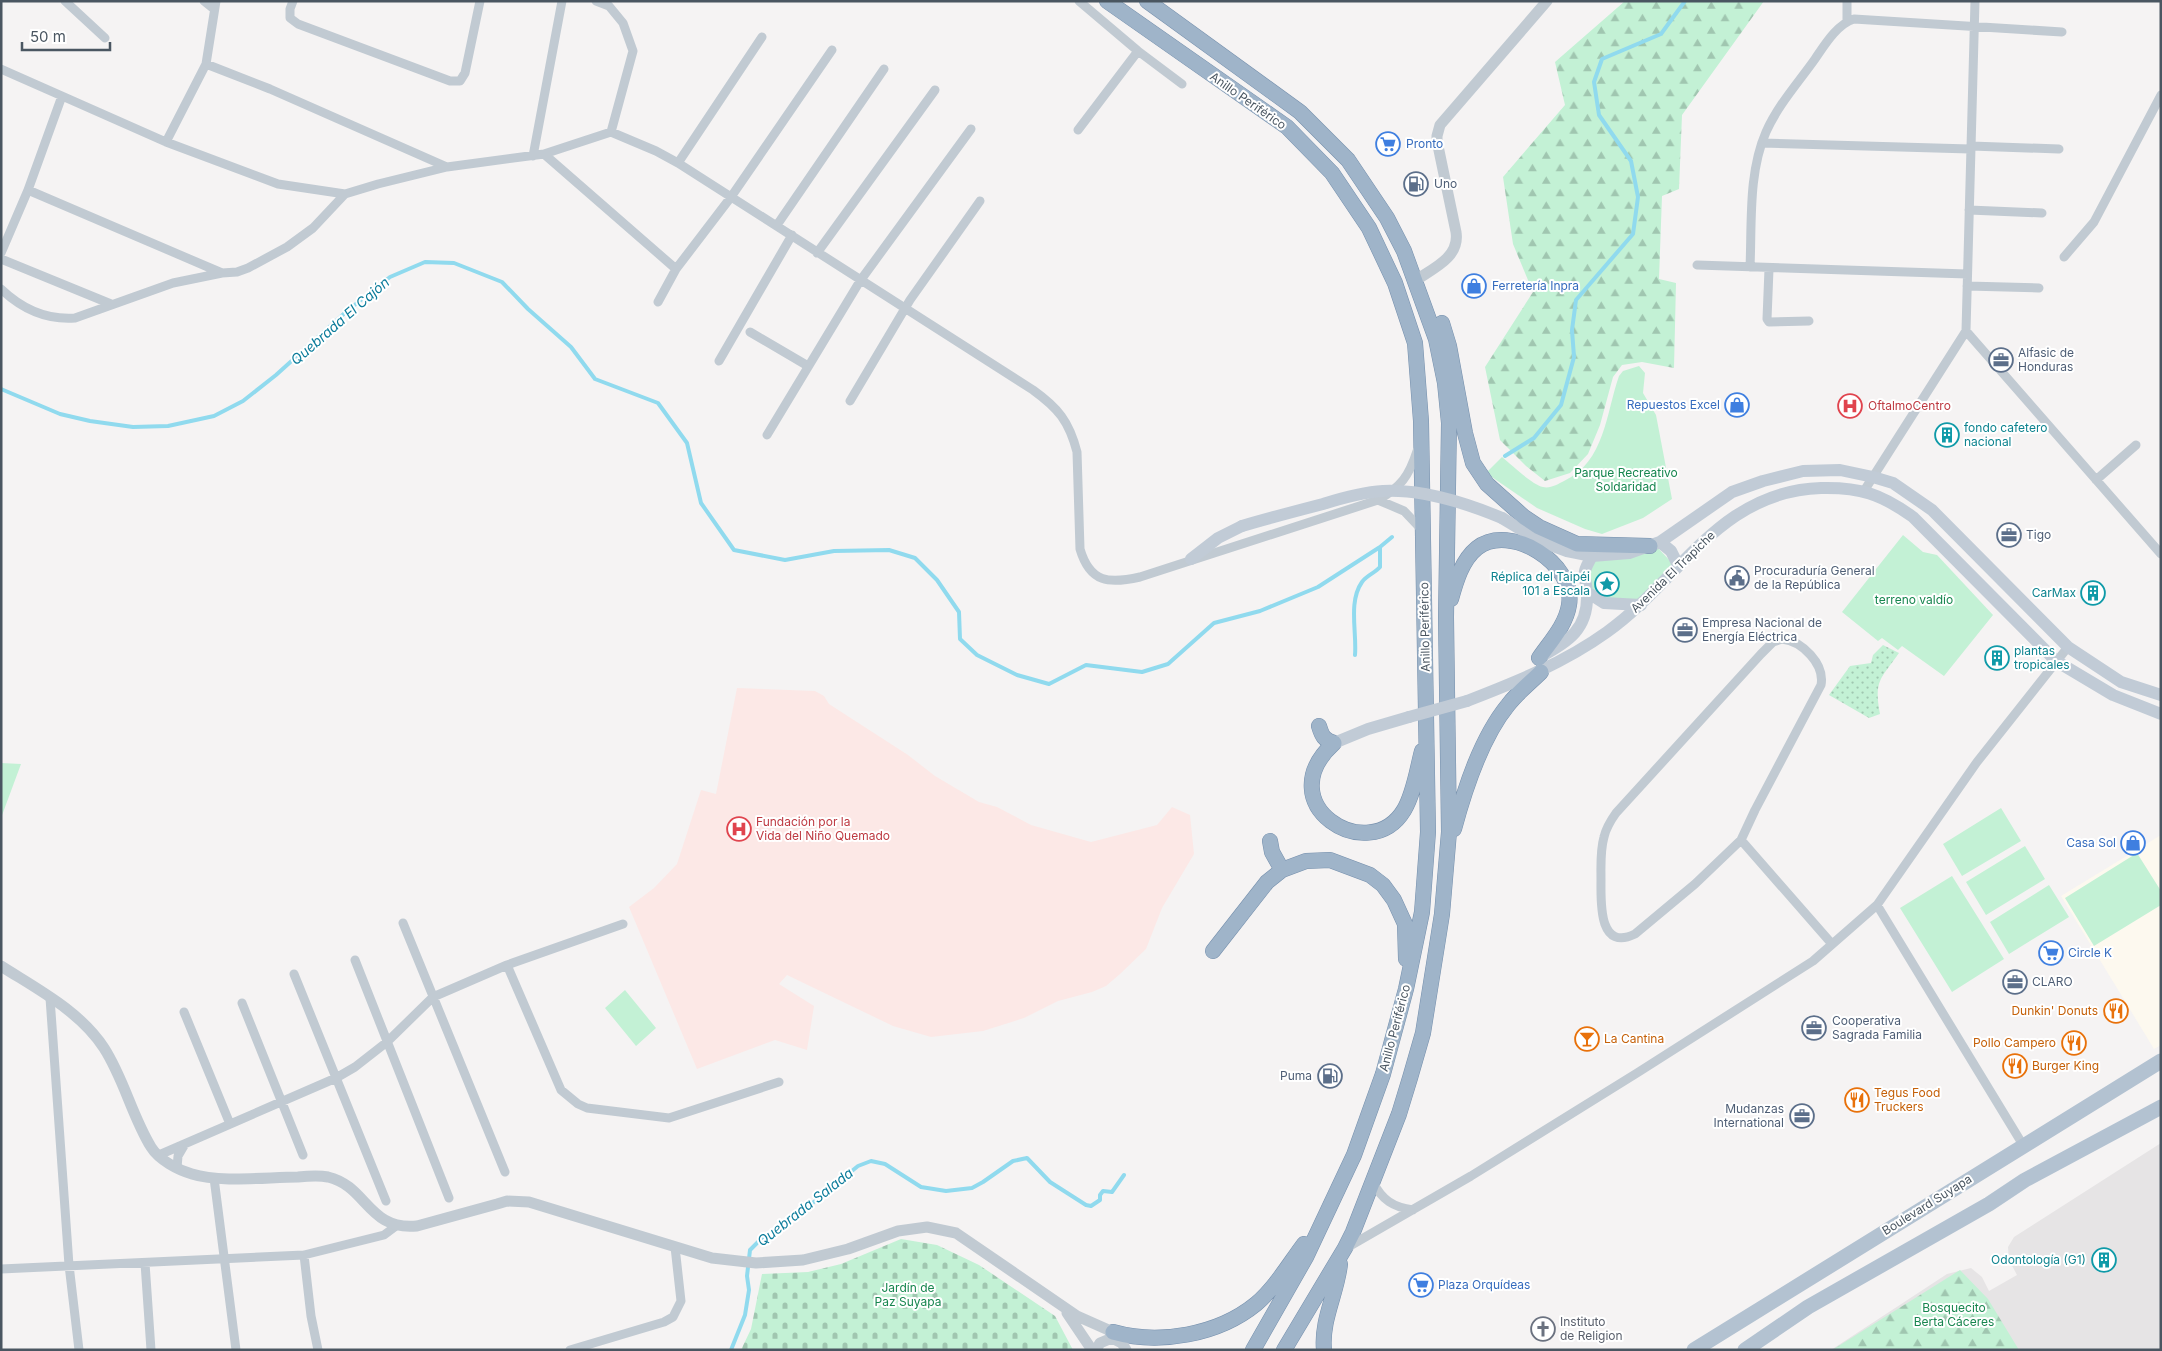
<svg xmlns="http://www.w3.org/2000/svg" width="2162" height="1351" font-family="Inter,sans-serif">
<defs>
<pattern id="grass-dots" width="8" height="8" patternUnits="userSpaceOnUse" patternTransform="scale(1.25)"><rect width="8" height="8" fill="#c3f1d5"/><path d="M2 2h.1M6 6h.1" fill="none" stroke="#a0c6b0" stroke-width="1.8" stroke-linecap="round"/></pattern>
<pattern id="forest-firs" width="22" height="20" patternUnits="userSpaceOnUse" patternTransform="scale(1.25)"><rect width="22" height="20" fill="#c3f1d5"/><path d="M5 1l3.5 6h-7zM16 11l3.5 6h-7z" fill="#a0c6b0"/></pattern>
<pattern id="cemetery-stones" width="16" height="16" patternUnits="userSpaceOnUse" patternTransform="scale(1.25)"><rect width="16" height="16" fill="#c3f1d5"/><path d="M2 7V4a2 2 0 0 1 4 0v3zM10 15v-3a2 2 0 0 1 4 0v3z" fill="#a0c6b0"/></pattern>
</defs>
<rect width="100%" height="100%" fill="#f5f3f3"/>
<path fill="#fdf9ef" d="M2161 835V1045L2154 1049 2061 896Z"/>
<path fill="#e6e4e5" d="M2161 1143V1350H1831L1947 1274 1971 1268 1982 1277 1989 1291 2017 1275 2009 1260 2008 1247 2014 1237Z"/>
<path fill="#fce8e6" d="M737 688 815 691 824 696 829 704 908 755 935 776 979 802 997 807 1031 825 1091 842 1157 825 1172 807 1190 815 1194 854 1162 908 1146 949 1120 974 1106 986 1092 992 1058 1001 1024 1018 983 1031 931 1037 893 1026 787 975 779 984 814 1006 807 1050 775 1040 697 1069 629 907 654 888 677 864 701 790 716 794Z"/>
<path fill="url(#grass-dots)" d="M1883 645 1899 653C1880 680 1874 680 1880 714L1869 718 1829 695 1850 666 1871 663 1873 655Z"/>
<path fill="url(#forest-firs)" d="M1625 1H1764L1682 115 1679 189 1662 196 1659 279 1676 283 1674 368 1642 362 1622 365 1613 377 1600 425 1588 454 1570 473 1545 481 1526 466 1500 440 1485 367 1533 292 1513 244 1503 177 1565 105 1555 62Z
M1960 1270 1988 1299 2019 1350H1832Z"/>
<path fill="url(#cemetery-stones)" d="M901 1239 937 1245 979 1265 1055 1316 1073 1350H741L751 1329 762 1274 808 1272 841 1264Z"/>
<path fill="#c3f1d5" d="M1639 366 1645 373 1643 393 1656 415 1672 499 1643 518 1602 534 1585 529 1537 508 1486 473 1502 457C1512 465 1531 484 1543 487 1550 489 1558 484 1564 481 1605 462 1606 413 1619 376L1623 371Z
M1903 535 1923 552 1937 555 1993 615 1944 676 1902 646 1898 650 1882 638 1878 641 1842 612Z
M1656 546 1673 564 1637 601H1608L1593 594 1589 573 1596 559Z
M1 763 21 764 1 818Z
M2001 808 2021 841 1962 876 1943 844Z
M2025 846 2045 879 1986 915 1966 882Z
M2137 853 2161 891V905L2094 946 2065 898Z
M1952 876 2004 959 1952 992 1900 908Z
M2049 885 2069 917 2009 954 1990 922Z
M625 990 656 1028 636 1046 605 1008Z"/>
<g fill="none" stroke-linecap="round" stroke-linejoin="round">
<path stroke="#90daee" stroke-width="4" d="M1 389 60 414 90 421 133 427 168 426 214 416 243 401 276 375 347 311 390 277 425 262 454 263 502 282 528 309 571 347 595 379 658 403 687 443 701 503 734 550 785 560 834 551 889 550 915 558 937 580 959 612 960 639 977 655 1017 675 1049 684 1086 665 1142 672 1168 664 1214 623 1260 611 1318 587 1380 547 1392 537
M1505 456 1534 438 1561 405 1574 357 1572 330 1576 300 1633 234 1638 197 1631 161 1599 115 1594 82 1602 59 1661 34 1685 1
M1355 655C1357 632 1348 602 1362 582 1367 575 1375 573 1380 567V547
M731 1350 745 1315 749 1290 747 1276 750 1250 762 1238 799 1214 858 1166 871 1161 885 1164 921 1187 946 1191 972 1188 983 1182 1013 1161 1027 1158 1050 1182 1086 1205 1091 1206 1100 1200V1195L1103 1191 1112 1192 1124 1175"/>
<g stroke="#7690ad" stroke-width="16">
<path id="trunk" d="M1107 1 1287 127 1332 173 1369 228 1395 283 1415 343 1421 421 1428 832 1422 912 1406 989 1383 1074 1354 1155 1306 1257 1253 1350
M1147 1 1300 112 1348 160 1387 218 1404 251 1436 339 1445 383 1449 423 1446 617 1449 832 1442 914 1423 1033 1410 1078 1399 1114 1353 1232 1345 1248 1284 1350
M1442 323 1449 346 1465 433 1473 463 1487 484 1524 517 1539 527 1577 544 1650 546
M1451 599C1456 581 1462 560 1477 548 1510 522 1576 564 1569 605 1566 625 1550 642 1539 658
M1319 726C1322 736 1324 740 1334 743 1267 804 1369 868 1404 810 1414 793 1417 770 1422 751
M1454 829C1465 788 1481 738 1508 705 1517 693 1530 683 1541 672
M1270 841 1272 852 1282 870
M1213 951 1267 882 1282 870 1306 861 1330 860 1370 875 1383 885 1394 900 1405 924 1406 959
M1113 1332C1159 1345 1218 1335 1256 1304 1275 1288 1289 1264 1304 1244
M1324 1350C1321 1320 1337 1293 1340 1264"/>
</g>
<path stroke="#c1cad2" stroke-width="9" d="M65 1 105 38
M204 1 214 9
M293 1 290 9V18L298 24 450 81H460L465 73 480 1
M596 1 609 6 623 23 633 51 611 132
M1079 1 1138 51 1182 84
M1847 1V21
M206 64 270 89 447 167
M1 69 62 96 28 190 1 253
M62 96 166 142 278 184 345 194 378 184 447 167 544 154 611 132 656 151 678 163 1033 390C1058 408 1069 421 1077 452L1080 549C1090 583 1109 584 1140 577L1378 500C1401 487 1409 476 1417 451
M1078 130 1138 51
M166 142 206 64 216 1
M1762 143 1970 149
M1971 146 2059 149
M544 154 676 269
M533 156 562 1
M678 163 762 37
M28 190 222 273
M1969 210 2042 213
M777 225 884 69
M817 253 935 90
M2064 257 2094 222 2161 95
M1 259 111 304
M1697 265 1967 274
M1750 267C1752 224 1748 173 1766 132 1778 105 1798 83 1815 59 1824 46 1837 24 1854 19L2062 32
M1769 269 1767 319 1769 322 1809 321
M1967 286 2039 288
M1 289C22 309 47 320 75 318L173 283 222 273 237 272 248 268 287 247 313 228 345 194
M658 302 676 269 731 197 832 50
M1966 331 2161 554
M750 332 808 366
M719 361 792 235
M850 401 910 300 980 201
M767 435 860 281 971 129
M2096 480 2136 445
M1864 491 1966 331 1975 1
M1378 500 1404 511 1422 530
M1782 639C1802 641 1825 664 1821 685L1755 810 1741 840 1695 884 1635 934C1598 952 1601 901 1601 880 1601 866 1600 851 1604 837 1606 828 1611 820 1616 813L1761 654 1773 642Z
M1741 840 1832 944
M1877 905 2023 1145
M403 923 505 1172
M355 960 449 1198
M507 965 561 1090 578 1104 587 1108 669 1118 779 1082
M294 974 386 1201
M50 998 69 1265 79 1350
M242 1003 303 1155
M184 1012 230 1124
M159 1155 336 1078 355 1067 387 1042 433 997 507 965 623 924
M177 1168 178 1156 185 1144
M214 1178 236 1350
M1373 1182C1382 1200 1393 1207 1413 1210
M1348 1247 1471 1176 1637 1073 1813 961 1877 905 1977 762 2068 647
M304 1255 311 1316 318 1350
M145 1263 151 1350
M1 1269 304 1255 384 1235 396 1226
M570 1350 664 1322 673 1317 681 1301 675 1247"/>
<path stroke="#c1cad2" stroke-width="11" d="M1416 280C1434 268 1460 257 1456 232L1437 141V136L1440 125 1547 1
M1 966C37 989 80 1011 104 1048 124 1079 132 1116 151 1147 159 1160 178 1170 192 1174 220 1183 268 1177 298 1177 308 1176 318 1175 328 1177 367 1186 368 1231 417 1226L497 1204 507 1201 529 1202 712 1258 756 1263 803 1260 848 1249 898 1231 927 1227 956 1233 1077 1316 1113 1332
M1067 1313 1092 1350
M1096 1350 1100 1343 1112 1338 1122 1343 1126 1350"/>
<path stroke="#c1cbd6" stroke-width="12" d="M1502 518 1540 541 1567 551 1592 556 1629 553 1660 542 1732 492 1763 481 1803 471 1840 470 1873 477 1893 483 1932 510 2068 647 2121 682 2161 695
M1660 542 1671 551 1678 565
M1191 559 1218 538 1242 526
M1587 592 1604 603 1641 605
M1540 657C1568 642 1589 629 1587 592 1585 573 1581 575 1592 556
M1467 701C1516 682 1564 663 1607 632 1680 580 1720 491 1821 488 1860 487 1881 494 1913 517L2056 661 2113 695 2161 714
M1334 743 1368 729 1409 717"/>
<path stroke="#b3c2d1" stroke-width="15" d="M1694 1350 2161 1061
M1745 1350 1808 1307 1989 1204 2025 1180 2161 1107"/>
<use href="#trunk" stroke="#9fb4c9" stroke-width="15"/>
<path stroke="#c1cbd6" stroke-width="12" d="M1242 526C1269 518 1296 511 1323 504 1342 498 1363 492 1383 491 1423 489 1466 503 1502 518
M1409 717 1467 701"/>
</g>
<defs>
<g id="supermarket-ring" transform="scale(1.25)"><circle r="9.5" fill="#fff" stroke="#3f7fe0" stroke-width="1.5"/><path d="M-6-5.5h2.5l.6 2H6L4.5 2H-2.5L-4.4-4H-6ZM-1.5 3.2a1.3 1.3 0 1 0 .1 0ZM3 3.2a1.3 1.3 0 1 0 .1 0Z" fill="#3f7fe0"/></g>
<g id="fuel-ring" transform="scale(1.25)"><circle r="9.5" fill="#fff" stroke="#5c6f8a" stroke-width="1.5"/><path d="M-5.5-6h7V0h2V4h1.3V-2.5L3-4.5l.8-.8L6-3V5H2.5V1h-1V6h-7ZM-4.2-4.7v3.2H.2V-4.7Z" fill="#5c6f8a"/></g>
<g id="shop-ring" transform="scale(1.25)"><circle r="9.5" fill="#fff" stroke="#3f7fe0" stroke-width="1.5"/><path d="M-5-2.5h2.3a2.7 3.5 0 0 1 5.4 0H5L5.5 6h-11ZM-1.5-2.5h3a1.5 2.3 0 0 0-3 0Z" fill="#3f7fe0"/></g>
<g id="office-ring" transform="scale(1.25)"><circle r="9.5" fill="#fff" stroke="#5c6f8a" stroke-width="1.5"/><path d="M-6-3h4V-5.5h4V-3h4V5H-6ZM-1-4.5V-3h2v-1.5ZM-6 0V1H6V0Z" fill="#5c6f8a"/></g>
<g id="hospital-ring" transform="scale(1.25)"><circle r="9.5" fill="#fff" stroke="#e0444e" stroke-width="1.5"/><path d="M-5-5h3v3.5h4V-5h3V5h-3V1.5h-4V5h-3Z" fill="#e0444e"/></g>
<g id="building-ring" transform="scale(1.25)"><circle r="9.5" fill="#fff" stroke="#0f9aa8" stroke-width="1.5"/><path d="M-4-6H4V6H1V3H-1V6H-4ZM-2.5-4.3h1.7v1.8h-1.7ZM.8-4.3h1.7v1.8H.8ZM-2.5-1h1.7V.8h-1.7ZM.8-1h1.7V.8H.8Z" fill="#0f9aa8"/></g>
<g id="civic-ring" transform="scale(1.25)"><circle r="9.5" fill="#fff" stroke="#5c6f8a" stroke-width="1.5"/><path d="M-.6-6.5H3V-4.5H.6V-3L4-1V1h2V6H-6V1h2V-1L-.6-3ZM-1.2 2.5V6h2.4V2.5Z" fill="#5c6f8a"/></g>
<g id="sight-ring" transform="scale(1.25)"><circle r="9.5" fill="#fff" stroke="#0f9aa8" stroke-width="1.5"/><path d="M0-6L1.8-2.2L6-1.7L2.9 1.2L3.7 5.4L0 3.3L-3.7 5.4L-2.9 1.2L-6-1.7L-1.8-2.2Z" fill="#0f9aa8"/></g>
<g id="restaurant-ring" transform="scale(1.25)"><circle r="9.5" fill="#fff" stroke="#e8710a" stroke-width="1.5"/><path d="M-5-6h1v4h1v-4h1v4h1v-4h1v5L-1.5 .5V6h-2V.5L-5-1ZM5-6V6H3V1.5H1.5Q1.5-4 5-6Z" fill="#e8710a"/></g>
<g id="bar-ring" transform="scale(1.25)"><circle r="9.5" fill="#fff" stroke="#e8710a" stroke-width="1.5"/><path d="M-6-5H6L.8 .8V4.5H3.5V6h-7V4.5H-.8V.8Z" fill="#e8710a"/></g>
<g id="church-ring" transform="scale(1.25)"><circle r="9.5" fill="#fff" stroke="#6b7280" stroke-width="1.5"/><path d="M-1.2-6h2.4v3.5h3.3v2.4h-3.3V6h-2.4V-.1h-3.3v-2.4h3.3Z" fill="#6b7280"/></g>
</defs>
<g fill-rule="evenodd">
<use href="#supermarket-ring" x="1388" y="144"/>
<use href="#fuel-ring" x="1416" y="184"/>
<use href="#shop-ring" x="1474" y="286"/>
<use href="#office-ring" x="2001" y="360"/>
<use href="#shop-ring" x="1737" y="405"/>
<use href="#hospital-ring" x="1850" y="406"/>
<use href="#building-ring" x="1947" y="435"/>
<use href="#office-ring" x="2009" y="535"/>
<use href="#civic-ring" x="1737" y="578"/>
<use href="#sight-ring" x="1607" y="584"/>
<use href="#building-ring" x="2093" y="593"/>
<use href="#office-ring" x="1685" y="630"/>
<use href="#building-ring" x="1997" y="658"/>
<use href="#hospital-ring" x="739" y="829"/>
<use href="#shop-ring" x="2133" y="843"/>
<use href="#supermarket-ring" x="2051" y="953"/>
<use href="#office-ring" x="2015" y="982"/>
<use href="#restaurant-ring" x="2116" y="1011"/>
<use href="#office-ring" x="1814" y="1028"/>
<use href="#bar-ring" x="1587" y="1039"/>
<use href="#restaurant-ring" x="2074" y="1043"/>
<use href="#restaurant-ring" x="2015" y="1066"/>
<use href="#fuel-ring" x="1330" y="1076"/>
<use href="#restaurant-ring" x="1857" y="1100"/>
<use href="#office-ring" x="1802" y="1116"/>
<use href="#building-ring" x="2104" y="1260"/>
<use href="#supermarket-ring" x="1421" y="1285"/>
<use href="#church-ring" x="1543" y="1329"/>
</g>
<g text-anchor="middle" stroke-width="4" stroke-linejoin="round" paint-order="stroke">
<g font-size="12" fill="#4a5661" stroke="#fff">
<text transform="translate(1248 101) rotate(35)" y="4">Anillo Periférico</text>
<text transform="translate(1673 572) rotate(-44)" y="4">Avenida El Trapiche</text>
<text transform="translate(1425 627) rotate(-91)" y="4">Anillo Periférico</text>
<text transform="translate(1395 1028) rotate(-75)" y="4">Anillo Periférico</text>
<text transform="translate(1927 1205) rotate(-32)" y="4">Boulevard Suyapa</text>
</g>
<g font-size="12" fill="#366cbe" stroke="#fff" text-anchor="start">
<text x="1406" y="148">Pronto</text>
<text x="1492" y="290">Ferretería Inpra</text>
<text x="1720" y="409" text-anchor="end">Repuestos Excel</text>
<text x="2116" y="847" text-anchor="end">Casa Sol</text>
<text x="2068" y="957">Circle K</text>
<text x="1438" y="1289">Plaza Orquídeas</text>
</g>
<g font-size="12" fill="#4e5e75" stroke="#fff" text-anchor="start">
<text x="1434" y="188">Uno</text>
<text x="2018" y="357">Alfasic de<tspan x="2018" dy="14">Honduras</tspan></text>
<text x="2026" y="539">Tigo</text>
<text x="1754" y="575">Procuraduría General<tspan x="1754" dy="14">de la República</tspan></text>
<text x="1702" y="627">Empresa Nacional de<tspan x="1702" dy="14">Energía Eléctrica</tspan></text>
<text x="2032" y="986">CLARO</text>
<text x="1832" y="1025">Cooperativa<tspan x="1832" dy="14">Sagrada Familia</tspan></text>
<text x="1312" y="1080" text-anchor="end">Puma</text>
<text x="1784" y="1113" text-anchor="end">Mudanzas<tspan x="1784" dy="14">International</tspan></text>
</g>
<g font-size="12" fill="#be3a42" stroke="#fff" text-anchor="start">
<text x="1868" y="410">OftalmoCentro</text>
<text x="756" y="826">Fundación por la<tspan x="756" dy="14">Vida del Niño Quemado</tspan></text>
</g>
<g font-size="12" fill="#0d838f" stroke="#fff" text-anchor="end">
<text x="1964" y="432" text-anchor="start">fondo cafetero<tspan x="1964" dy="14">nacional</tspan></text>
<text x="1590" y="581">Réplica del Taipéi<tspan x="1590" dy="14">101 a Escala</tspan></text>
<text x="2076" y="597">CarMax</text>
<text x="2014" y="655" text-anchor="start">plantas<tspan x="2014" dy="14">tropicales</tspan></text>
<text x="2086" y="1264">Odontología (G1)</text>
</g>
<g font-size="12" fill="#17864f" stroke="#fff">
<text x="1626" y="477">Parque Recreativo<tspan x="1626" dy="14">Soldaridad</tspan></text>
<text x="1914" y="604">terreno valdío</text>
<text x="908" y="1292">Jardín de<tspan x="908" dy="14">Paz Suyapa</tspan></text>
<text x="1954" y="1312">Bosquecito<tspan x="1954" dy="14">Berta Cáceres</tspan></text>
</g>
<g font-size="12" fill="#c56008" stroke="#fff" text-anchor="start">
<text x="2098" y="1015" text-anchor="end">Dunkin' Donuts</text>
<text x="1604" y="1043">La Cantina</text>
<text x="2056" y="1047" text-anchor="end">Pollo Campero</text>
<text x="2032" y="1070">Burger King</text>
<text x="1874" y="1097">Tegus Food<tspan x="1874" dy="14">Truckers</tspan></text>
</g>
<g font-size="12" fill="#5b616d" stroke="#fff" text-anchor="start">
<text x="1560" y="1326">Instituto<tspan x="1560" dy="14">de Religion</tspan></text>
</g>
<g font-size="14" font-style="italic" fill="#0c7c9b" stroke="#fff">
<text transform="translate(340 321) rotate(-41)" y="5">Quebrada El Cajón</text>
<text transform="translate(805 1207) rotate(-38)" y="5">Quebrada Salada</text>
</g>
</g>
<rect width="2162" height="1351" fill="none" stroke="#4a5661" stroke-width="5"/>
<path d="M22 42v8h88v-8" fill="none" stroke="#4a5661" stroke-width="2.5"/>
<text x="30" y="42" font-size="15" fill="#4a5661" stroke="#ffffff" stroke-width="4" paint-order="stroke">50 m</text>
</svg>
